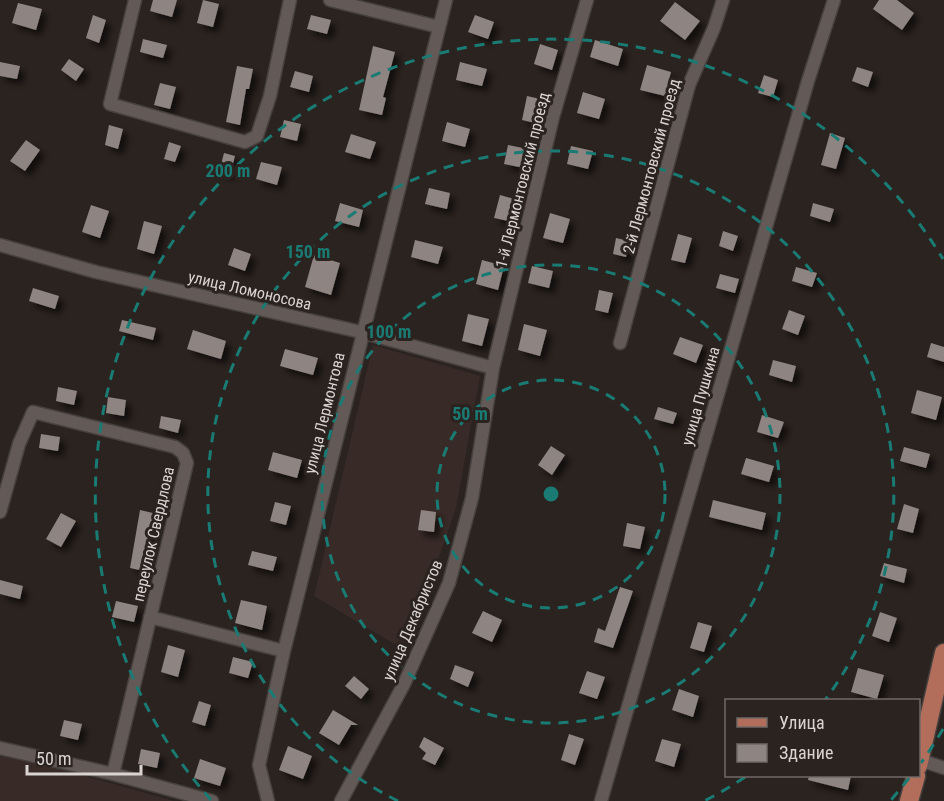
<svg xmlns="http://www.w3.org/2000/svg" width="944" height="801" font-family="'Roboto Condensed',sans-serif">
<defs>
<filter id="shadow"><feDropShadow dx="5.5" dy="5.5" stdDeviation="3" flood-color="#0009"/></filter>
</defs>
<rect width="100%" height="100%" fill="#2b2320"/>
<path fill="#382a26" d="M373 345 480 376 456 508 406 651 314 596Z
M0 756 54 767 174 801H0Z"/>
<path fill="#8e8481" filter="url(#shadow)" d="M153 0H177L172 17 150 11Z
M203 0 219 4 213 27 197 23Z
M879 0H897L914 13 902 30 873 9Z
M675 2 700 21 685 40 660 21Z
M18 3 42 9 36 30 12 23Z
M93 15 106 20 99 43 86 38Z
M311 15 331 20 327 34 307 29Z
M475 15 494 22 488 39 468 32Z
M143 39 167 45 163 58 140 52Z
M595 40 623 49 618 66 590 57Z
M540 44 558 50 552 70 534 64Z
M373 46 395 52 383 97 386 98 382 115 359 110Z
M69 59 84 69 76 81 61 70Z
M0 62 20 66 17 79 0 76Z
M460 62 487 69 482 86 456 80Z
M647 65 671 72 665 96 640 90Z
M237 66 253 69 249 89H246L240 125 226 122Z
M857 67 873 72 868 87 852 81Z
M295 71 313 76 309 92 290 87Z
M764 75 778 80 773 97 758 93Z
M160 83 176 87 170 109 154 105Z
M583 92 605 99 599 119 577 113Z
M527 96 545 100 539 124 522 120Z
M284 120 301 124 297 141 280 137Z
M447 122 470 129 465 147 442 141Z
M109 125 123 129 118 149 105 145Z
M830 133 845 138 836 169 821 165Z
M351 134 376 142 370 159 345 152Z
M26 140 40 150 25 171 10 161Z
M169 142 181 146 175 162 164 159Z
M508 145 528 149 524 168 504 164Z
M571 146 593 151 588 169 567 164Z
M224 153 235 156 230 175 219 172Z
M261 162 282 167 277 185 256 179Z
M429 188 450 193 447 209 425 204Z
M500 195 518 200 513 222 494 218Z
M340 203 363 210 359 227 335 221Z
M813 203 834 209 830 222 810 216Z
M91 205 109 211 100 238 82 232Z
M550 213 570 219 563 243 543 238Z
M144 221 162 226 154 254 137 249Z
M723 231 738 236 733 251 719 246Z
M678 234 692 238 685 263 671 260Z
M616 238 629 241 626 257 613 254Z
M415 240 443 247 438 264 411 257Z
M234 248 251 254 245 271 228 265Z
M314 255 340 263 331 295 305 287Z
M482 260 504 266 498 290 476 284Z
M532 266 553 271 549 288 528 283Z
M796 267 817 273 812 287 792 281Z
M720 274 739 279 735 293 716 288Z
M33 288 59 296 55 309 29 301Z
M599 290 613 293 608 313 595 310Z
M789 310 805 316 798 335 782 329Z
M468 314 489 319 482 346 462 341Z
M122 320 156 328 153 340 119 331Z
M524 324 547 330 540 356 518 350Z
M193 330 226 341 221 359 187 349Z
M680 337 703 345 696 363 673 354Z
M931 343 944 347V362L927 357Z
M285 349 318 358 313 375 280 366Z
M773 360 796 366 792 382 769 375Z
M58 387 77 391 74 405 56 401Z
M917 390 942 397 936 420 911 413Z
M108 397 126 400 124 416 106 413Z
M658 407 677 413 673 424 654 419Z
M762 415 784 422 778 438 757 432Z
M161 416 181 420 178 433 159 428Z
M41 434 60 437 58 451 39 448Z
M551 446 565 455 552 475 538 465Z
M904 447 930 454 926 468 900 461Z
M273 452 302 460 297 478 268 470Z
M746 458 774 466 769 482 741 474Z
M713 500 766 513 762 530 709 517Z
M275 502 291 506 286 525 270 521Z
M904 504 919 509 913 533 897 529Z
M140 510 157 514 144 571 130 568Z
M421 510 436 512 434 532 418 530Z
M61 513 76 521 61 547 46 539Z
M627 523 645 527 640 549 623 546Z
M252 551 277 557 273 571 248 565Z
M884 563 907 569 904 583 880 576Z
M0 580 23 586 20 599 0 594Z
M620 587 633 591 613 648 594 642 598 628 605 631Z
M241 600 267 606 262 630 235 623Z
M116 601 138 606 134 622 112 617Z
M483 611 502 620 492 642 472 633Z
M880 612 897 618 889 642 872 636Z
M698 622 712 626 704 652 690 648Z
M168 645 185 650 178 677 161 672Z
M233 657 253 662 248 678 229 673Z
M455 665 474 672 468 687 450 679Z
M858 668 884 675 877 699 851 692Z
M587 671 605 677 597 699 579 693Z
M354 676 369 689 361 699 345 686Z
M679 689 699 696 693 717 672 710Z
M199 701 211 705 205 726 192 722Z
M333 710 358 725H351L339 745 319 733Z
M64 720 82 724 78 740 60 736Z
M569 734 584 739 575 765 561 760Z
M424 737 444 748 435 765 422 759 426 753 419 747Z
M662 739 681 744 674 767 655 761Z
M288 746 312 756 303 779 279 770Z
M141 749 160 753 157 768 138 764Z
M200 759 226 768 220 786 194 778Z
M809 776H851L848 790 808 780Z"/>
<g fill="none" stroke-linecap="round" stroke-linejoin="round">
<g stroke="#46403e" stroke-width="15">
<path id="street" d="M135 0 110 104 245 142 257 136 270 96 290 0
M330 0 439 27
M0 245 96 272 361 332 493 368
M620 343 689 85 714 28 723 0
M0 512 19 444 33 412 175 447 183 453 187 463 113 774
M150 617 284 651
M0 748 113 774 212 801
M920 760 944 768
M268 801 259 765 284 651 446 0
M341 801 404 684 449 583 472 498 493 368 553 117 587 0
M601 801 808 81 834 0"/>
</g>
<g stroke="#46403e" stroke-width="21">
<path id="primary" d="M918 766 944 653
M909 801 916 776"/>
</g>
<use href="#street" stroke="#635a57" stroke-width="12"/>
<use href="#primary" stroke="#b36e5b" stroke-width="18"/>
</g>
<g fill="none" stroke="#197b73" stroke-width="3" stroke-dasharray="10 8">
<circle cx="551" cy="494" r="114"/>
<circle cx="551" cy="494" r="229"/>
<path d="M745 777A343 343 0 0 1 704 801M398 801A343 343 0 1 1 825 700"/>
<path d="M943 729A457 457 0 0 1 921 763M909 778A457 457 0 0 1 891 800M211 800A457 457 0 1 1 943 259"/>
</g>
<g text-anchor="middle" stroke-width="6" stroke-linejoin="round" paint-order="stroke">
<g font-size="16" fill="#d9d4d2" stroke="#2b2320">
<text transform="translate(651 166) rotate(-75)" y="6">2-й Лермонтовский проезд</text>
<text transform="translate(522 180) rotate(-76)" y="6">1-й Лермонтовский проезд</text>
<text transform="translate(250 290) rotate(13)" y="6">улица Ломоносова</text>
<text transform="translate(700 396) rotate(-74)" y="6">улица Пушкина</text>
<text transform="translate(324 413) rotate(-76)" y="6">улица Лермонтова</text>
<text transform="translate(153 534) rotate(-77)" y="6">переулок Свердлова</text>
<text transform="translate(412 620) rotate(-67)" y="6">улица Декабристов</text>
</g>
</g>
<circle cx="551" cy="494" r="9" fill="#197b73" stroke="#2b2320" stroke-width="3"/>
<g font-size="18" text-anchor="middle" font-weight="bold" fill="#197b73" stroke="#2b2320" stroke-width="6" stroke-linejoin="round" paint-order="stroke">
<text x="228" y="177">200 m</text>
<text x="308" y="258">150 m</text>
<text x="389" y="338">100 m</text>
<text x="470" y="420">50 m</text>
</g>
<rect x="725" y="699" width="195" height="78" fill="#2b2320" stroke="#716a67" stroke-width="1.5"/>
<rect x="737" y="718" width="30" height="9" fill="#b36e5b" stroke="#716a67" stroke-width="1.5"/>
<text x="779" y="729" font-size="18" fill="#d9d4d2">Улица</text>
<rect x="737" y="744" width="30" height="18" fill="#8e8481" stroke="#716a67" stroke-width="1.5"/>
<text x="779" y="759" font-size="18" fill="#d9d4d2">Здание</text>
<path d="M27 765v9h114v-9" fill="none" stroke="#d9d4d2" stroke-width="3"/>
<text x="36" y="765" font-size="18" fill="#d9d4d2" stroke="#2b2320" stroke-width="4.5" paint-order="stroke">50 m</text>
</svg>
